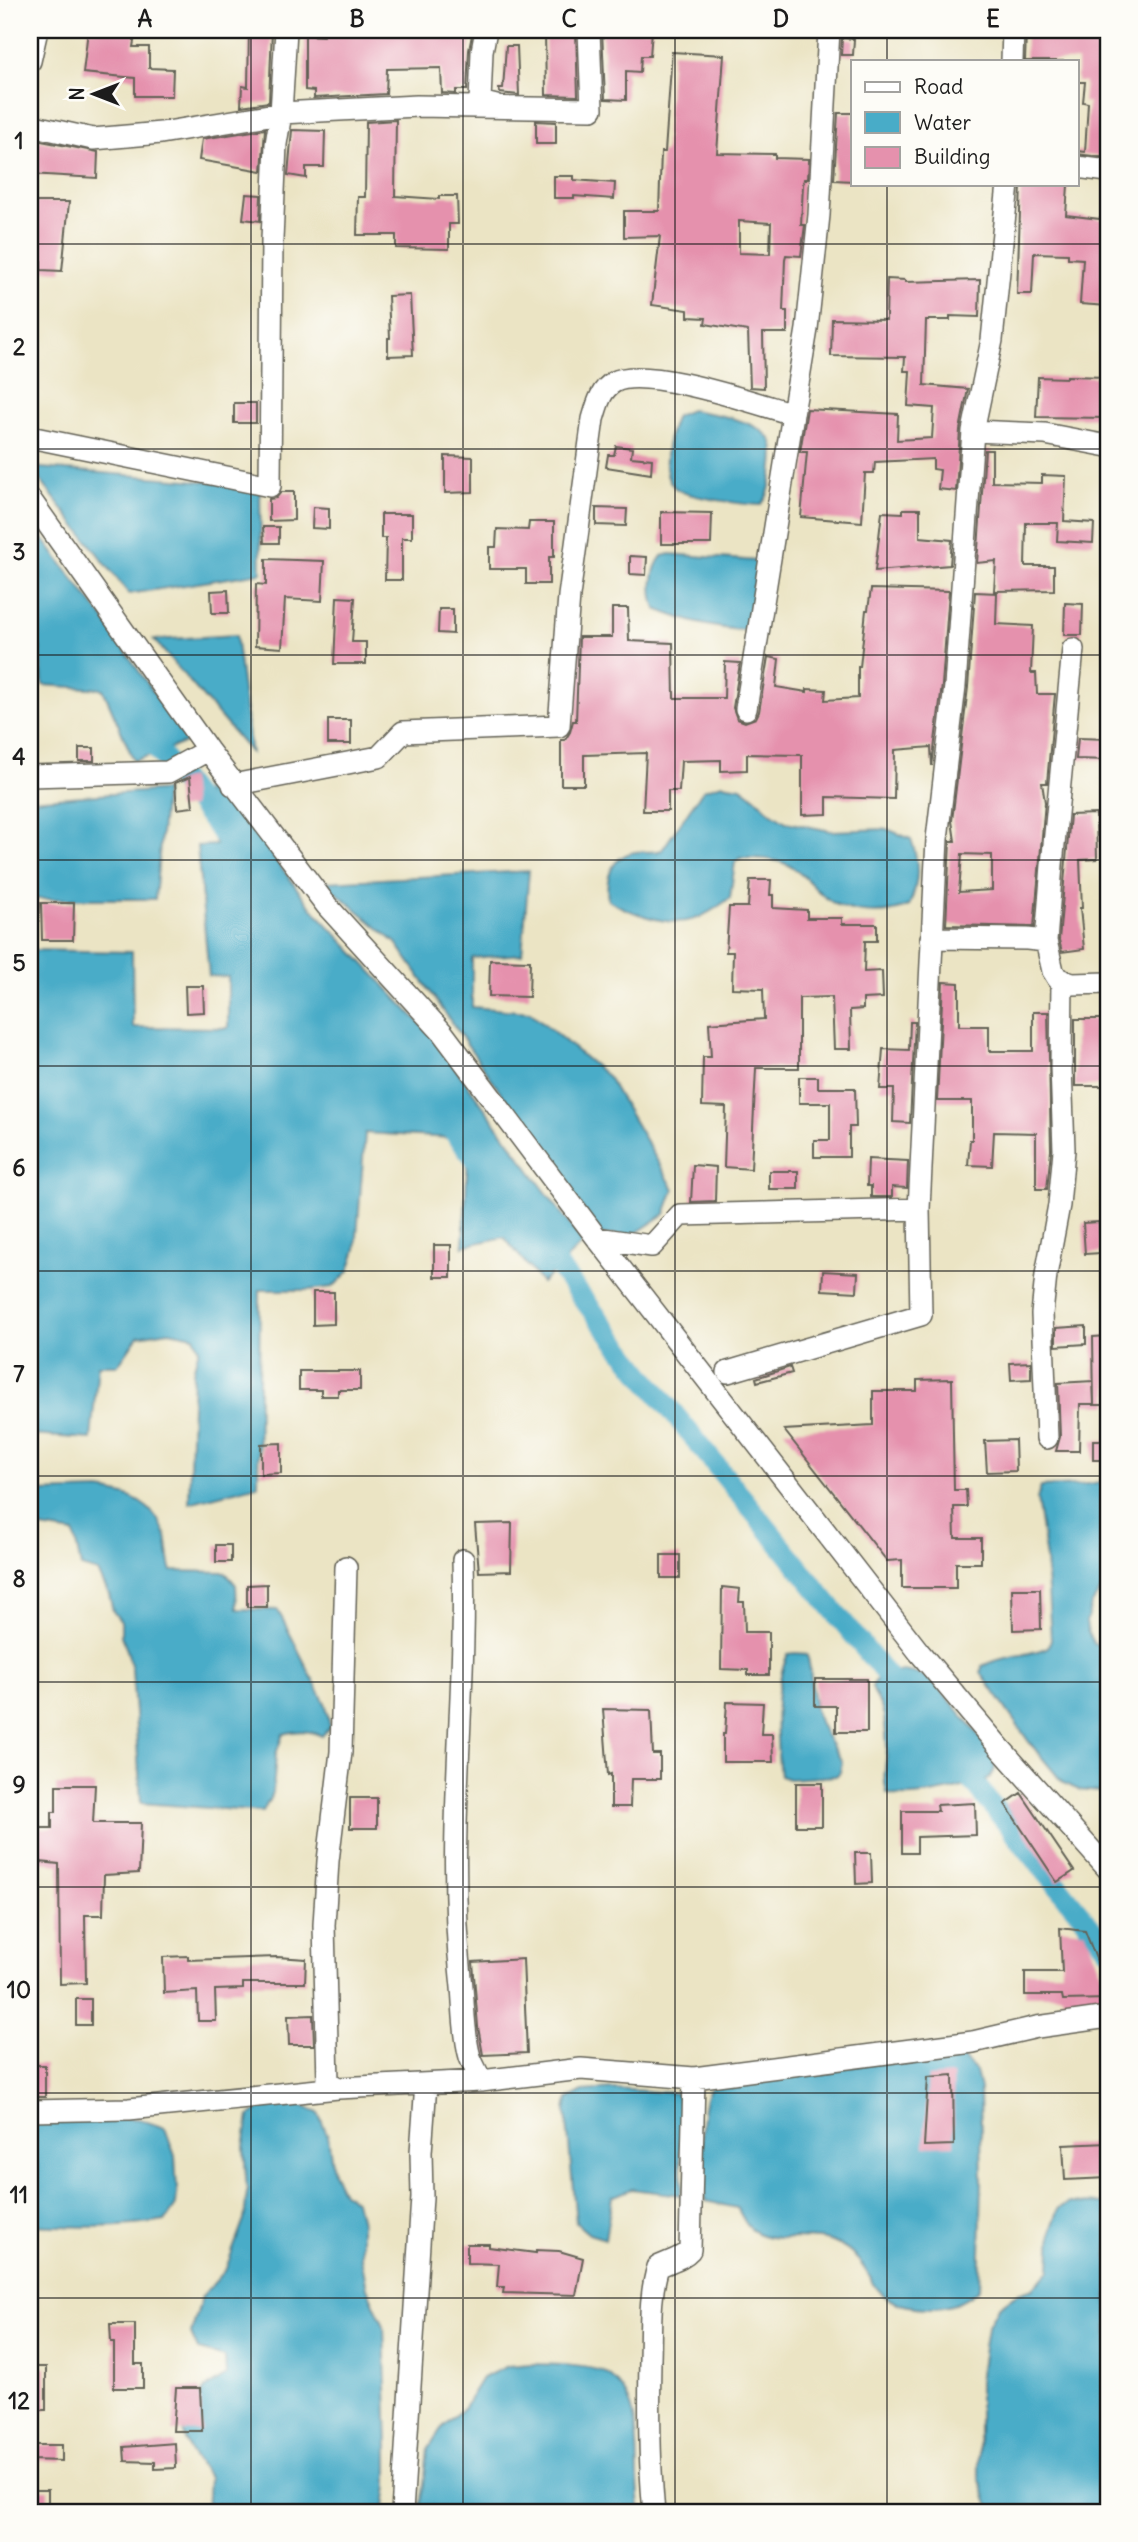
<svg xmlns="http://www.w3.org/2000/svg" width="1138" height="2542" font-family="Delius,sans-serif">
<rect width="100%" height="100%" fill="#fdfcf7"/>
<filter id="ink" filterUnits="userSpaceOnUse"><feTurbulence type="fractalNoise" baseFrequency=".0143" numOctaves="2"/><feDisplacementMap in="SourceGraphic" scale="14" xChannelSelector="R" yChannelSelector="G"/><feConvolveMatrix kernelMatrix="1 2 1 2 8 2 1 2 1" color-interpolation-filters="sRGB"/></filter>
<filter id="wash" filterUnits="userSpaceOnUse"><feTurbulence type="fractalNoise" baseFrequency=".00686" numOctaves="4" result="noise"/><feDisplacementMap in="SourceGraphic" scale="28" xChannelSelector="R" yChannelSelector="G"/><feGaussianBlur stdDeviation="1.57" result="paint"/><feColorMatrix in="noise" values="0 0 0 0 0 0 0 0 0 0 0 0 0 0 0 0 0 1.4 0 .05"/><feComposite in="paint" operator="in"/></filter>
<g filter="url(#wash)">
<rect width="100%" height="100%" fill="#ebe4c4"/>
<path fill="#48acc8" stroke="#326472" stroke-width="2" d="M691 410C713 414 761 420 772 442 776 451 773 465 772 475 770 486 769 498 760 505 742 504 692 498 678 490 657 477 668 434 676 416Z
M30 467 260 486 261 573 129 594Z
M30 522 103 618 187 742 134 761 103 689 43 685 40 647 30 646V587L34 583 30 573Z
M670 554 757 561 762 569 753 624 746 630C715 629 685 621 656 609 650 594 651 569 662 556Z
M236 635 251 753 154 640Z
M202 777 228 795 310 906 432 1036 583 1243 542 1283 504 1237 463 1246 469 1139 365 1133 356 1249 349 1271 333 1287 308 1290H260L258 1485 189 1503 193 1372 199 1348 194 1336 169 1331 138 1336 118 1365H98L91 1439 30 1435V800L165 790 155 899H35L34 950 132 952 133 1027 228 1028V977L209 976 197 846 216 845Z
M722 784 741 787 757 799 769 811 786 822 831 831 887 829 911 839C920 864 919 883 909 906 884 917 846 915 825 897 812 887 804 873 788 865 774 858 756 858 740 858L735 862 730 898C701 920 684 928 648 917 634 913 621 908 608 900 605 879 611 856 635 852 644 850 652 854 662 850L703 790Z
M529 871 522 954 472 958V1007L530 1012 608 1077 674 1189 665 1214 633 1235H601L396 943 324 882Z
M1108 1481V1580L1091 1605 1086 1622 1088 1633 1094 1644 1108 1648V1793L1079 1790 1063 1783 1029 1742 981 1673 982 1666C1005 1654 1028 1657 1048 1647L1051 1639 1046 1559 1037 1499 1041 1487 1080 1485Z
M100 1490C130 1494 153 1503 165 1533 169 1543 167 1558 172 1571L225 1572 236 1585 237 1609 278 1610 326 1705 330 1727 322 1736C308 1730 298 1730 283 1734L276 1754 273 1792 263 1812 141 1803 132 1669 127 1650 121 1636V1622L113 1611 109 1594 98 1572 81 1567 74 1533 41 1528 34 1516 39 1492Z
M796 1653 807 1654C813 1675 810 1696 817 1716 822 1733 834 1747 842 1762L840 1772 836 1776 789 1779 780 1776C776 1739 772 1689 788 1654Z
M902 1671C913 1672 924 1675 932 1682 944 1692 990 1747 994 1759 996 1768 995 1773 988 1779 966 1787 909 1803 887 1793 882 1777 886 1766 887 1749 887 1739 885 1727 884 1716 882 1705 874 1697 872 1686L878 1677Z
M927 2057H961L976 2071 980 2089 982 2181 979 2289C965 2302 950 2308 931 2308 859 2308 883 2265 835 2243 811 2232 765 2247 748 2226 744 2221 741 2214 737 2208L705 2201C703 2180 696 2101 712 2087 716 2084 726 2082 732 2079Z
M614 2089 676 2093 683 2115 680 2153 682 2187 680 2195 631 2189 612 2197 605 2239 589 2234 576 2223 566 2111 568 2099 583 2091Z
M272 2102 297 2103 318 2113 328 2136 333 2172 343 2193 356 2201 361 2222V2258L367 2288 384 2326 388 2445V2487L384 2512H207L209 2478 189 2450 182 2426 204 2390 226 2375 225 2357 198 2350 191 2334 202 2296 225 2271 244 2220 247 2192 244 2147 249 2116Z
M100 2117 139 2119 165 2128 175 2156 177 2191 176 2205 165 2221C120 2229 75 2227 30 2225V2121Z
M1070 2203 1108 2204V2512H991L979 2477V2382L987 2327 998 2307 1018 2293 1033 2288 1050 2270 1052 2228 1059 2208Z
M531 2364C548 2364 594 2365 607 2374 650 2402 632 2469 641 2512H418L423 2493 428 2449 441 2429 464 2407 482 2378 508 2366Z"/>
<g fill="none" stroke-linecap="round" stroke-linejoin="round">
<path stroke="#48acc8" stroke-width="21" d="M142 729 227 840
M442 1117 485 1171
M541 1244 628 1357 904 1697
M957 1762 1108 1948"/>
</g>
<g id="blocks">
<path fill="#e591ad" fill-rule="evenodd" d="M88 30H136L133 47H149V68L173 69 172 96H135V78L83 73Z
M249 30H272L269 102 241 106 242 86 248 87Z
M323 30H473L469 50 467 90H456V94L442 93 441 68 387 69 386 94 314 98V91L305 90V35L323 36Z
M602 30H652L650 56H641L640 72 626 71V100L605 99Z
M545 32 576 33 578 96 546 95Z
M1026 33 1101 34 1100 60H1108L1104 104H1108V158L1077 154V151L1085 152 1088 103 1083 102 1085 82H1077V61H1025Z
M842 38 854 39 853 55H841Z
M506 46H517L519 95 500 93 499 89H503Z
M672 52 724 55 717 153 775 154V158L809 159 808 179H804L803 185 801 225H805L801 256 786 255 785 259 783 311H787V333H763L764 388 750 387 748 331 705 324 706 318 688 317V310L652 305 660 236 624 237V211H659L661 152H665ZM739 221 771 223 770 254 739 253Z
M838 113H853V181L834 180Z
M396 120 395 196 439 199V196H457L458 224H449V249L396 248V235H357L358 197H365L366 122Z
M536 121 556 122V144H536Z
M265 129 262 171 199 160 202 139Z
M292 130 325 131 324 167H306V178L288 175Z
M31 139 98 152 97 178 30 174Z
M554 176H574V180L615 183 614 199 574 196V198H554Z
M1021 184 1068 185 1066 215 1108 220V306L1080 304 1083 259 1068 258V254L1034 253 1032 294H1017Z
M246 194 261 195 260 221 243 219Z
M30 202H69L62 271 41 270V253L36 252 37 234 31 233Z
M887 279 905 280V282L980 280 979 317 950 316V320H926L924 385 968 389 960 430 956 491 938 489 940 470 933 469V459L875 462 874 473H865L862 522 801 517 807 452H800L807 409 898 414 897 440 932 438 934 408 908 406 910 371H904L905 357 831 356 832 319 886 320Z
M410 295 413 355 388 356V338H390L388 296Z
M1067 376 1108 377V418L1036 417 1038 377 1067 378Z
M234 403H256V423H234Z
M616 446 632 448 631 457 652 459 651 474 606 467 608 455H614Z
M985 450H992V482L1042 483V475L1066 476 1064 521 1094 523 1093 543 1057 541 1058 523H1026L1025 566H1054V590L994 591 996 561 977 563Z
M445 456 473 457V492L445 493Z
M281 492H294V520L269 521V499L276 498Z
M313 507 329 508V529L312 528Z
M596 508 627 509 626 526 596 525Z
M903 509H920V537L952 540 950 565 875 571 882 512 903 513Z
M661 512 712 513 711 544H661Z
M381 514H412V538H402V580H385L386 538H381Z
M529 522H554V557H549V584H526V569H489V547H496L497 529 528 530Z
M263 527H279V543H264Z
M630 556 647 557 646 575 630 574Z
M266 559 324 561 322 601 285 599 282 648 255 646 256 584 266 585Z
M871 589 949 591 942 685 932 766 931 747 895 750 894 799 827 797V814L802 815V755L747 754V770L721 771V760L681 761 679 791H668V811H643L646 753 584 755V785H561V740H565L570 732 573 721H576L579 637H612V608H628L629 641 673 643 674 698H724L725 662 740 663 733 708 737 719 745 722 756 718 759 712 768 657 779 659 776 687 807 692V689L826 690 825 700 858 698V667H860L866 610H868Z
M228 590 229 613H212L211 591Z
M975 592 997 593 996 624 1033 626 1031 673H1036L1037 694H1055L1047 783H1042L1045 802 1034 927 946 925 950 841H955L952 821 968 687ZM962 854 992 855V890L959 892Z
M337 597 355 598 352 642H366V664H334Z
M1065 603 1083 604 1082 635H1064Z
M439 609H453V634L438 633Z
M328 720H351V744H328Z
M1078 738 1108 739V760L1076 759Z
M79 748H94V761H79Z
M190 777 193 807 177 809 175 783Z
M1096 814 1097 859 1080 860 1082 908H1080L1084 949 1062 952 1059 940 1070 815Z
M750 880H771L770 895H773V908L807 910V918H842V924H877V941H865L864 972 882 971 883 998 863 999V1009L850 1010 851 1049H834L832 997 799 998V1068H756L751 1169 724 1167 726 1107 702 1106 703 1057H711L709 1023 764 1019 763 989 732 988 733 952H726L729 907H748Z
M41 903H74L73 940H42Z
M490 960 530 961 529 997 489 996Z
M943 982 959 983V1026H989V1051H1033V1012H1048L1051 1150 1047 1189H1036V1133L994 1132 992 1166 968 1165 970 1140H972V1101H937Z
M185 986H203L204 1012 186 1013Z
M1075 1019H1108V1086H1075Z
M910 1022H915L910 1123 893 1122 894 1089H880L883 1049 909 1050Z
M799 1077H818V1088H855L856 1127H849V1157H814V1140H830V1103H799Z
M868 1159 908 1161 907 1188 892 1187V1197H871V1186H867Z
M693 1165 716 1167 715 1201 691 1202Z
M769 1171H798V1189H769Z
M1099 1222 1101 1253 1085 1254 1083 1223Z
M434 1245H451V1277H434Z
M823 1271 858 1273 857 1292 822 1290Z
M313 1292H334V1324L313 1325Z
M1086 1326V1344L1056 1346V1328Z
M1108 1336V1405H1094L1093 1337Z
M1031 1362V1379L1011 1380 1010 1363Z
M790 1367 792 1373 757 1382 756 1378Z
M299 1371H360V1390H338V1396H321V1390H299Z
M952 1379 954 1490H966L967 1507H954L955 1538H981V1563H956V1588H902V1560L887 1561 784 1430 873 1425V1391H917V1380Z
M1093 1381 1094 1404H1080L1079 1451H1056L1060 1437 1058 1383Z
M1015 1440 1016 1471 987 1472 985 1441Z
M1093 1440H1108V1460H1093Z
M281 1443V1473L261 1474V1444Z
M512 1523 511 1571 479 1572 475 1524Z
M216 1545H231V1562H216Z
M661 1555H680V1578H661Z
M267 1584V1607H247V1585Z
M722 1587 740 1589 739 1602H744L745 1632H769V1675H748V1670L721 1669Z
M1012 1589H1040L1041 1629 1013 1630Z
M815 1679H867V1732H836V1706H815Z
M727 1702 763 1703 761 1734H772L773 1762H723V1734H725Z
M603 1709 651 1710 653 1754H660V1779H631L630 1807H611V1774L608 1775Z
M796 1783H822V1826H796Z
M56 1785H95L93 1823H141L139 1873 104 1875 103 1915H85L86 1983 60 1984 59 1864 30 1861V1828H52V1812H56Z
M1021 1793 1074 1871 1057 1882 1005 1804Z
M350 1798H377V1828H350Z
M975 1803 976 1835 917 1837V1853H902V1811H938L937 1805Z
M855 1853H871L872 1883 856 1884Z
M1060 1928 1085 1931 1108 1989V1999L1063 2000 1062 1995H1025V1972H1062Z
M188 1956V1960L277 1957 306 1959 305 1983H243V1989L215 1990 216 2021H198L197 1991 164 1993 163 1957Z
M523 1959 527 2053 483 2055 478 2027 473 1962Z
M76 1999H91V2025H76Z
M313 2015 314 2045H289L288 2016Z
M30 2065H45V2097H30Z
M953 2075 954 2145 924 2146 928 2077Z
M1108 2143V2178L1065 2180 1063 2145Z
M467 2244H489V2247L536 2253V2250L559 2251 583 2258 576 2295 503 2293 504 2287H497L499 2264 467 2263Z
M110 2324H135V2364H143V2388H114V2342H111Z
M31 2367H46V2410H31Z
M176 2388H200L202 2431H173Z
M175 2443 176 2468 155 2469V2462L125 2461 124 2447Z
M30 2445H62V2461L30 2460Z
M30 2490H48V2511H30Z"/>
</g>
</g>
<g filter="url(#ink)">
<use href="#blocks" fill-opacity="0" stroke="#646257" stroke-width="2"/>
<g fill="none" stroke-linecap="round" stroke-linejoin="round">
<g stroke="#646257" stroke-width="24">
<path id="street" d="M486 30 482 51 480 102 496 106
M30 61 37 30
M1012 61 1013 30
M30 125 93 139 161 133 281 113 286 30
M1077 167 1108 171
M973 431 1045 434 1108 446
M30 437 270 486 272 240 276 144 281 113 417 106 592 109 589 30
M30 499 208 750 327 906 442 1032 597 1238 919 1652 1000 1748 1108 1869
M746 709 793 414
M30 776 168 772 208 750
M233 785 379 757 403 732 559 726 569 596 593 419C597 406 600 390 614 382 645 365 757 404 793 414L807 329 819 215 829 30
M931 938 1027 939 1046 941 1053 971 1058 979 1072 984 1108 983
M1046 941 1052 865 1073 649
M597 1238 652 1246 680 1215 919 1209 937 839 955 686 973 431 992 340 1008 184
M728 1372 921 1315 919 1209
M1047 1438 1042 1314 1046 1275 1059 1205 1064 1150 1061 1067 1062 980
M463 1560C467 1699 446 1838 461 1977 464 2001 463 2034 470 2057 473 2065 478 2073 481 2081
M338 2088 328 2082 324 1925 328 1861 341 1752 346 1567
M30 2111 129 2109 338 2088 481 2081 581 2069 694 2078 973 2042 1037 2027 1108 2017
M402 2512 422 2197 421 2152 426 2084
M654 2512C649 2462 649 2410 650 2359 651 2329 649 2296 658 2267 669 2261 682 2259 690 2250L694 2078"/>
</g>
<use href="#street" stroke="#fff" stroke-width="21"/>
</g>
</g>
<path fill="none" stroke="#1c1c1c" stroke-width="2" stroke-opacity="0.55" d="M251 30V2512M463 30V2512M675 30V2512M887 30V61M887 184V2512M30 244H1108M30 449H1108M30 655H1108M30 860H1108M30 1066H1108M30 1271H1108M30 1476H1108M30 1682H1108M30 1887H1108M30 2093H1108M30 2298H1108"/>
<rect width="1138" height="2542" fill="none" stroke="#fdfcf7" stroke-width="77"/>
<rect x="851" y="60" width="228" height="126" fill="#fdfcf7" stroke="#a3a29f" stroke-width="2"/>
<rect x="865" y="82" width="35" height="10" fill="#ffffff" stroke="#a3a29f" stroke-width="2"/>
<text x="914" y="94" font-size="21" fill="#1c1c1c">Road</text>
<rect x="865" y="112" width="35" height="21" fill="#48acc8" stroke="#a3a29f" stroke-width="2"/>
<text x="914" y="130" font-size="21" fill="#1c1c1c">Water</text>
<rect x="865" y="147" width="35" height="21" fill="#e591ad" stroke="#a3a29f" stroke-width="2"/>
<text x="914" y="164" font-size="21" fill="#1c1c1c">Building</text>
<g transform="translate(94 94) rotate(270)" stroke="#fdfcf7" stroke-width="5" paint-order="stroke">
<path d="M0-5L12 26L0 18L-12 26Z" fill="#1c1c1c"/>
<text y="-10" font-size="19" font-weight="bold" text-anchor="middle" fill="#1c1c1c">N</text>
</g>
<rect x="38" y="38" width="1062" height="2466" fill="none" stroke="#1c1c1c" stroke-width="2.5"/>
<g font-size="23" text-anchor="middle" font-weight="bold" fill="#1c1c1c">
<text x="145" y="27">A</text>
<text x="357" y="27">B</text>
<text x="569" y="27">C</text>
<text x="781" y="27">D</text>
<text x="993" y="27">E</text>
<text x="19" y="149">1</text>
<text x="19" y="355">2</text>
<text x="19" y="560">3</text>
<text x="19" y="765">4</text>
<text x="19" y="971">5</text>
<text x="19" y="1176">6</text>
<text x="19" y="1382">7</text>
<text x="19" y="1587">8</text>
<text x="19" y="1793">9</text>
<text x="19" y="1998">10</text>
<text x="19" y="2203">11</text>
<text x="19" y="2409">12</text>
</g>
</svg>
